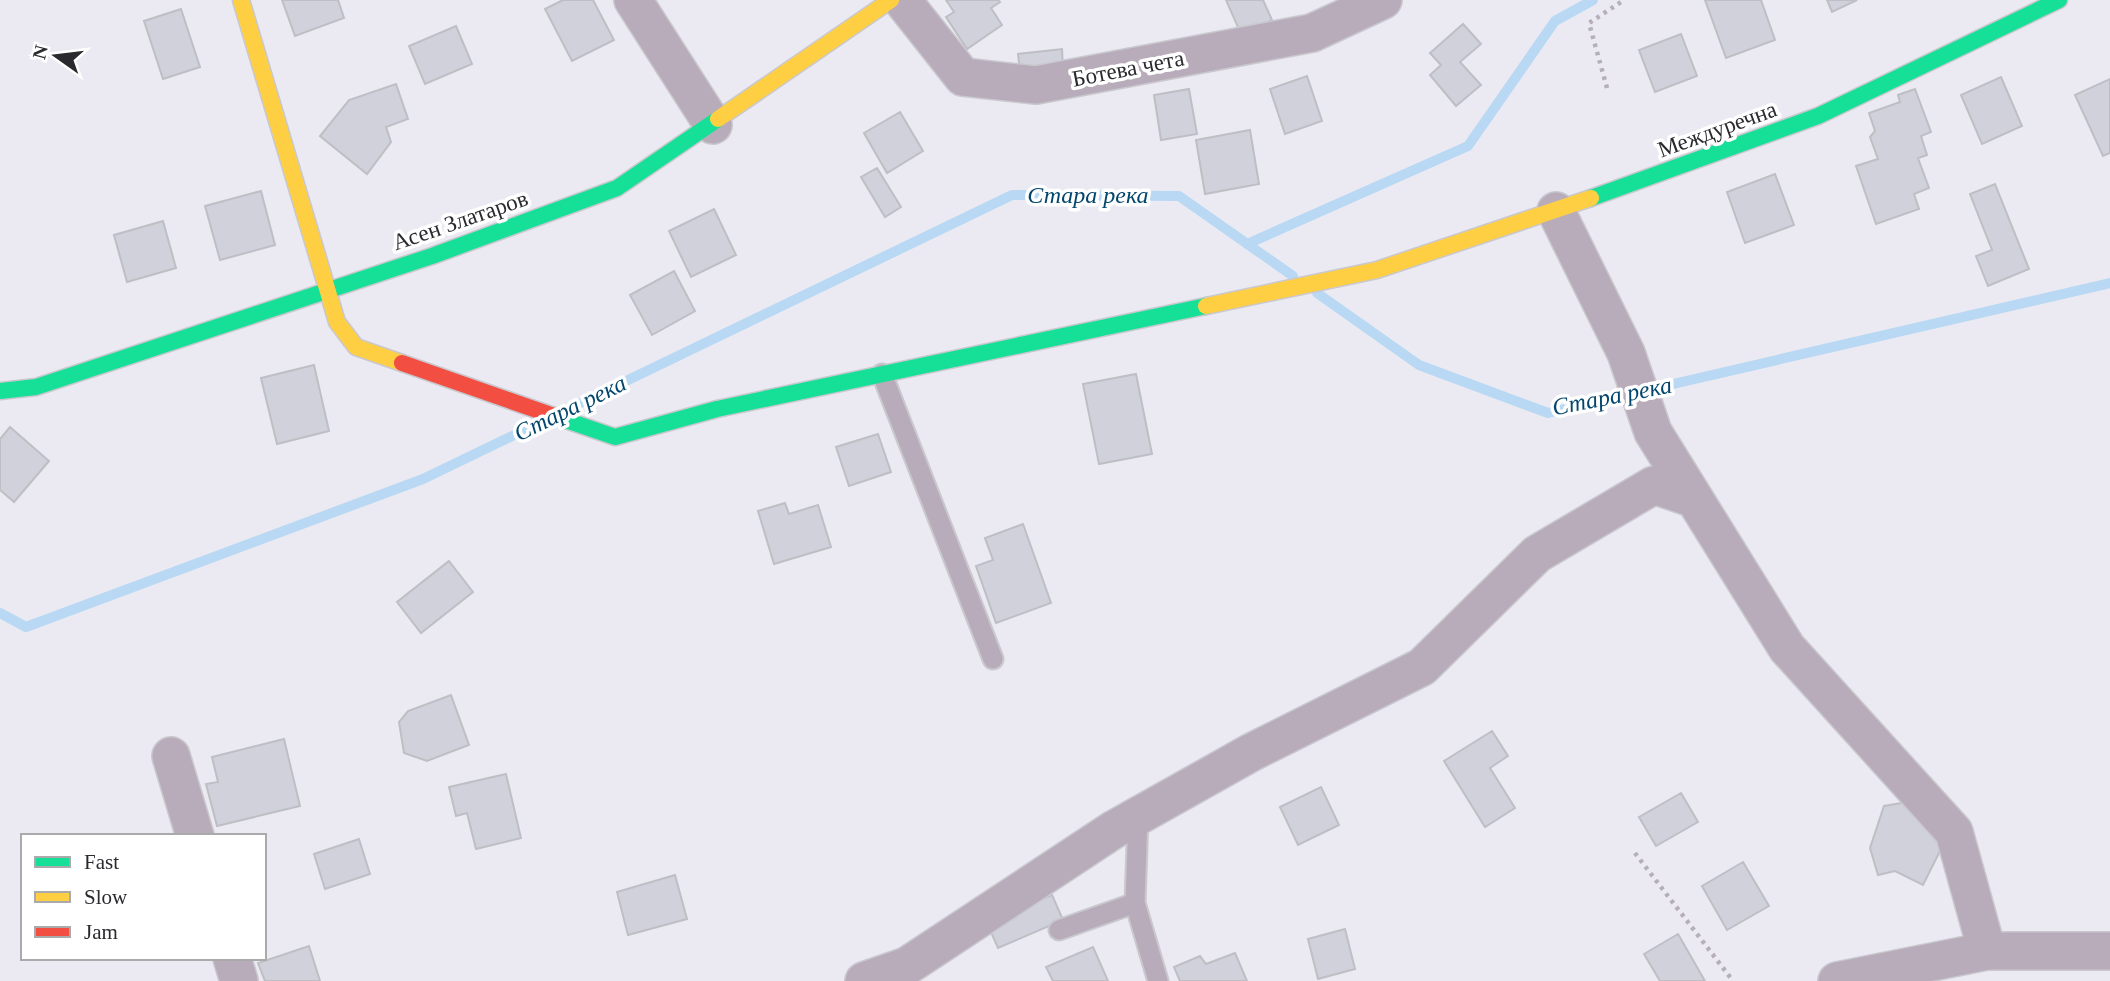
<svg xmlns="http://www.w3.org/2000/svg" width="2110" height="981" font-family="'Times New Roman',serif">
<rect width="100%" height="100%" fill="#ebeaf2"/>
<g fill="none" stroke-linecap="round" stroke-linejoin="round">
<path stroke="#b8d8f3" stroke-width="10" d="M1247 244 1468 146 1555 21 1593 0
M1317 293 1419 365 1548 413 1632 393
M1647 390 2110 283
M568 409 1012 195 1179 196 1293 276
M0 613 26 627 423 479 541 422"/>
</g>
<path fill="#d0d1db" stroke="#bebfc4" stroke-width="2" d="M282 0H338L344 18 295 36Z
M563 0H593L614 40 572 61 545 9Z
M946 0H998L1000 2 991 8 1002 25 967 49 946 17 954 12Z
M1226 0H1263L1272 20 1241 34Z
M1705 0H1761L1775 40 1726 58Z
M1827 0H1857L1832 12Z
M181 9 200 67 163 79 144 21Z
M1463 24 1481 44 1460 62 1481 85 1456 106 1430 75 1441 65 1430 53Z
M456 26 472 64 425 84 409 46Z
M1681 34 1697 76 1655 92 1639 50Z
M1062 49 1063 68 1020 72 1018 54Z
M1307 76 1322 121 1285 134 1270 89Z
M2001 77 2022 126 1982 144 1961 95Z
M2110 79V153L2103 156 2075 95Z
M396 84 408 119 386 127 391 142 367 174 320 136 349 100Z
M1189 89 1197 134 1161 140 1154 95Z
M1915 89 1931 132 1921 136 1927 155 1918 158 1929 188 1914 194 1919 209 1876 224 1856 166 1878 159 1870 137 1875 131 1869 113 1900 102 1898 95Z
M900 112 923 151 887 173 864 133Z
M1250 130 1259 184 1205 194 1196 140Z
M877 168 901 207 885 217 861 177Z
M1775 174 1794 225 1745 243 1727 192Z
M1995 184 2029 269 1988 286 1976 256 1992 250 1970 194Z
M261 191 275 245 220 260 205 206Z
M714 209 736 255 691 277 669 231Z
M163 221 176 268 127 282 114 235Z
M674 271 695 311 652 335 630 295Z
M314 365 329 431 277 444 261 378Z
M1136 374 1152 454 1099 464 1083 384Z
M10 427 49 461 14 502 0 490V439Z
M878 434 891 472 849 486 836 447Z
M785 503 789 514 818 505 831 547 774 564 758 511Z
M1023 524 1051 603 996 623 976 566 993 560 985 538Z
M449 561 473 592 421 633 397 602Z
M451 695 469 745 427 761 404 753 399 722 408 711Z
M1492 731 1508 756 1490 768 1515 808 1485 827 1444 761Z
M284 739 300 806 217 826 206 784 218 782 212 757Z
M506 774 521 838 476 849 467 813 456 816 449 787Z
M1321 787 1339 825 1298 845 1280 807Z
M1681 793 1698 822 1656 846 1639 817Z
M1919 800 1946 839 1923 885 1895 871 1878 875 1870 848 1884 806Z
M359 839 370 874 325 889 314 854Z
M1743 862 1769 906 1727 930 1702 886Z
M675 875 687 919 628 935 617 892Z
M1052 895 1063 920 998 948 987 923Z
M1345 929 1355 969 1318 979 1308 939Z
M1678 934 1705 981H1660L1644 954Z
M309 946 320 981H265L258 963Z
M1093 947 1108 981H1053L1046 967Z
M1235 953 1247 981H1180L1174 967 1200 956 1206 964Z"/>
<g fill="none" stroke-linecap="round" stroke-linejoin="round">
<g stroke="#c9c8ce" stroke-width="23">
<path id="lane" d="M882 374 993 659
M1138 816 1135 903 1158 981
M1059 930 1135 903"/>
</g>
<g stroke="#c9c8ce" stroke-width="40">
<path id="street" d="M633 0 713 125
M902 0 963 77 1036 85 1312 33 1383 0
M1556 211 1626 353 1653 432 1787 648 1954 832 1987 951
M171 756 195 836
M232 958 239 981
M864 981 907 966 1113 830 1252 752 1422 667 1537 554 1654 485 1692 498
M1837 981 1987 951H2110"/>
</g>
<g stroke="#c9c8ce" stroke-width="19">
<path id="fast" d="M1591 198 1818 116 2059 0
M0 391 36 387 432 256 617 188 718 119
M557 417 615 437 717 409 1206 306"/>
</g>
<g stroke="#c9c8ce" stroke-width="19">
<path id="slow" d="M241 0 337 322 356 347 402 363
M718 119 891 0
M1206 306 1377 270 1591 198"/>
</g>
<g stroke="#c9c8ce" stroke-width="19">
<path id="jam" d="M402 363 557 417"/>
</g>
<path stroke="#b6aeb9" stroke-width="4.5" stroke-dasharray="3.5 5" stroke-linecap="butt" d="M1607 88 1589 23 1624 0
M1635 853 1733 981"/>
<use href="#lane" stroke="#b9acba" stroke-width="19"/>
<use href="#street" stroke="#b9acba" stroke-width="37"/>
<use href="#fast" stroke="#16e098" stroke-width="16"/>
<use href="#slow" stroke="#ffcf43" stroke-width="16"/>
<use href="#jam" stroke="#f24e42" stroke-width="16"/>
</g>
<g text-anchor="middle" stroke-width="7" stroke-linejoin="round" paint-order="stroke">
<g font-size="23" fill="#2a292e" stroke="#fff">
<text transform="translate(1128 68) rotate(-11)" y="8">Ботева чета</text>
<text transform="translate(1717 129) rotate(-20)" y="8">Междуречна</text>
<text transform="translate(460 220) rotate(-19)" y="8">Асен Златаров</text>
</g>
<g font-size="24" font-style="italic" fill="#03466d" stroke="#fff">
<text x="1088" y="203">Стара река</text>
<text transform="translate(1612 396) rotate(-11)" y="8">Стара река</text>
<text transform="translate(570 408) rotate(-26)" y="8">Стара река</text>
</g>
</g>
<rect x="21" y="834" width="245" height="126" fill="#ffffff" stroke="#aaa9ab" stroke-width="2"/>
<rect x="35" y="857" width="35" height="10" fill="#16e098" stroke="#aaa9ab" stroke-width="2"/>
<text x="84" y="869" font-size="21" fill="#2a292e">Fast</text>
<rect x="35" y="892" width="35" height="10" fill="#ffcf43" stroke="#aaa9ab" stroke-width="2"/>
<text x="84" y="904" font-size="21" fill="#2a292e">Slow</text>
<rect x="35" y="927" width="35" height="10" fill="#f24e42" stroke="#aaa9ab" stroke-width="2"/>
<text x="84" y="939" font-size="21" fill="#2a292e">Jam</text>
<g transform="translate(56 56) rotate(284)" stroke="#ffffff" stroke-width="5" paint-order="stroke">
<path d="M0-5L12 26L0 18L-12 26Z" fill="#2a292e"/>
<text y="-10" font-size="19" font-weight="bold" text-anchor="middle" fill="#2a292e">N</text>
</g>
</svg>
